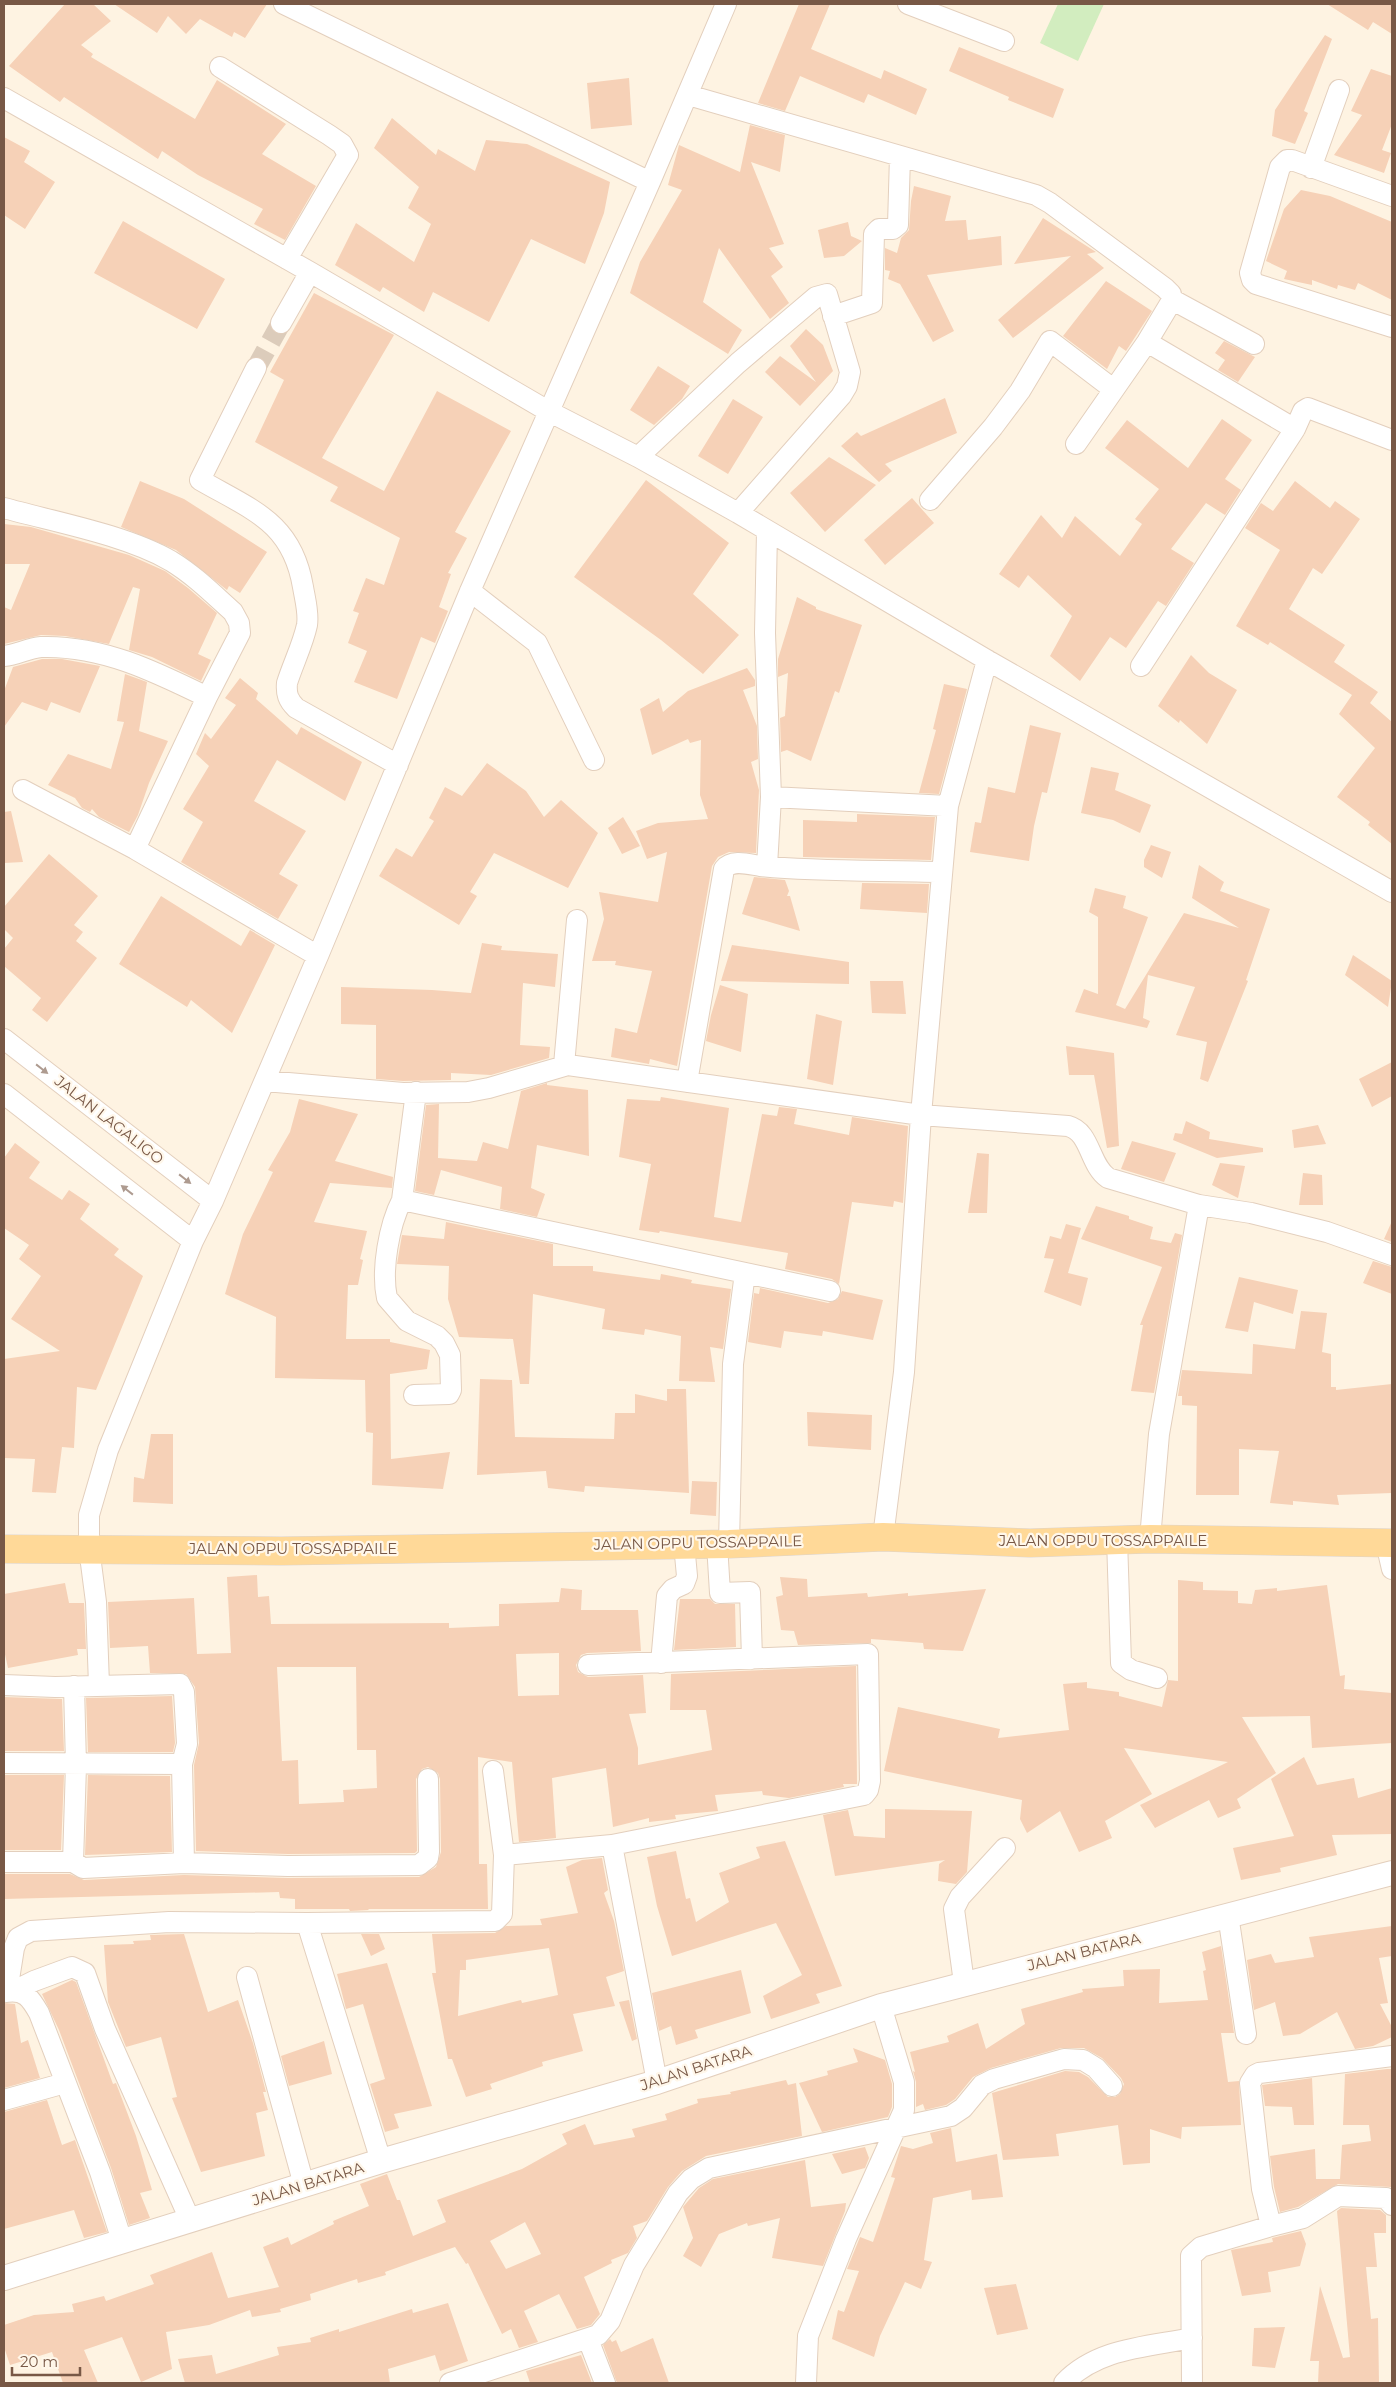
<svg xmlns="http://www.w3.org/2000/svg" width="1396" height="2387" font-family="Montserrat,sans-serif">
<rect width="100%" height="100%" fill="#fef3e2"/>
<path fill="#d2edbf" d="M1058 4H1104L1078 61 1040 43Z"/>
<path fill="#f6d1b7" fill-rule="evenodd" d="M65 4H93L111 21 81 45 93 54 91 57 195 119 217 80 286 124 262 154 316 186 285 240 254 224 263 209 198 175 162 151 158 159 64 97 60 102 9 66Z
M114 4H267L245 38 234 32 232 37 200 19 186 34 168 16 157 33Z
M799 4H830L811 49 881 79 884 70 927 89 916 115 868 94 864 103 800 76 785 111 758 103Z
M1327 4H1392V34L1373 22 1368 30Z
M1325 35 1332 39 1304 111 1308 113 1295 144 1272 136 1275 110Z
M959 47 1064 89 1053 118 1008 100 1009 97 949 71Z
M1371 69 1392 76V124L1382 150 1391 153 1384 173 1334 155 1362 115 1351 111Z
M629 78 632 125 591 129 587 83Z
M392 118 436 155 438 149 475 171 486 140 527 144 610 182 604 213 585 264 531 239 489 322 433 292 424 312 383 287 380 292 335 265 356 223 414 262 431 224 408 208 419 187 374 148Z
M750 125 785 135 780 172 751 162 784 244 769 248 783 267 771 276 789 303 770 319 719 248 703 302 742 330 728 354 630 293 640 262 682 190 668 185 679 145 740 172Z
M4 137 30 151 24 162 55 182 25 229 4 215Z
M914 186 951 196 945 221 966 220 968 240 1001 236 1002 265 927 275 954 331 933 342 900 284 888 279 890 271 885 270V248L897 253 901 238 909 230 911 201Z
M1301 190 1330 196 1392 222V300L1358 283 1355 290 1338 285 1337 289 1312 280V285L1284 279 1287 271 1266 261 1284 209Z
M1043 218 1096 252 1087 254 1104 268 1013 338 998 320 1071 256 1014 264Z
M123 221 225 279 197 329 94 273Z
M848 222 851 236 862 241 844 256 824 258 818 230Z
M1106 281 1152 311 1126 351 1119 346 1107 369 1063 336Z
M314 293 394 335 322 458 384 491 437 391 511 431 455 532 467 538 448 573 451 574 439 607 448 611 435 643 421 637 397 699 354 682 367 651 348 643 359 613 353 611 366 578 384 585 400 538 330 501 338 487 255 442 284 380 270 372Z
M806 329 823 345 833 371 800 406 765 372 780 356 816 382 790 346Z
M1224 341 1255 357 1238 382 1218 370 1225 360 1215 353Z
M658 366 690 386 682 399 654 425 630 410Z
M945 398 957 433 885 464 892 471 879 482 841 446 857 432 861 436Z
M733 399 763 417 728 474 698 456Z
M1222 419 1252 440 1225 479 1241 490 1225 515 1206 503 1171 549 1194 563 1166 606 1158 601 1126 648 1110 637 1080 681 1050 656 1072 616 1028 575 1019 588 999 574 1041 515 1062 538 1075 516 1120 556 1142 524 1135 519 1159 489 1105 448 1127 420 1188 468Z
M829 457 876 485 825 532 790 493Z
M646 480 729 543 693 594 739 635 703 674 661 640 574 577Z
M140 481 184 499 267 552 240 593 229 586 227 590 176 550 121 527Z
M1295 481 1330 508 1335 501 1360 519 1322 574 1313 568 1289 609 1345 645 1334 662 1378 692 1370 703 1392 722V844L1368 825 1370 822 1337 797 1375 748 1339 714 1352 695 1270 642 1268 645 1236 626 1280 550 1245 528 1261 503 1273 511Z
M912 498 934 523 885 565 864 540Z
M4 524 31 527 129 555 165 571 188 588 217 613 198 654 211 660 201 681 152 657 129 650 140 589 133 587 109 644 65 636 41 635 4 644V607L11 610 30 564H4Z
M797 597 816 607V609L862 625 839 693 835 691 811 761 787 750 781 752 780 718 785 716 788 673 778 677V659Z
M1191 655 1209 673 1237 690 1207 744 1180 720 1179 723 1158 706Z
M42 659H62L100 666 80 713 51 702 47 711 22 702 4 727V691L13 667Z
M747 668 755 680V686L743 690 757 726 758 759 751 762 759 790 756 853 729 852 718 857 712 866 677 1066 650 1059 649 1064 611 1057 615 1028 637 1033 652 971 615 965 616 961H592L604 919 599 892 658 902 667 852 647 859 636 831 658 823 708 819 700 795 701 740 690 743 688 739 652 755 640 709 659 698 663 712 688 691Z
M125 674 147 682 139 731 168 741 149 783 138 815 129 832 99 817 92 809 90 812 82 808 75 798 48 785 68 754 111 769 124 722 117 721Z
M240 678 258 693 256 699 297 735 301 727 362 762 345 801 277 760 254 801 306 831 279 874 298 885 278 919 181 862 203 822 183 809 209 766 196 754 205 733 211 739 236 705 225 698Z
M944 684 967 689 939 794 919 793 936 730 933 729Z
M1030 725 1061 733 1047 793 1042 792 1034 826 1029 861 970 852 975 822 981 823 988 787 1015 793Z
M487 763 526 791 544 817 561 800 598 833 568 888 494 853 470 892 477 896 459 925 379 876 396 848 412 857 434 821 429 818 445 787 462 796Z
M1091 767 1119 773 1115 790 1151 805 1140 833 1113 820 1081 813Z
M11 811 23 862 4 863V812Z
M857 814 935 817 931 860 803 857V820L857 822Z
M623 817 640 846 622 854 608 828Z
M1151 845 1171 852 1162 878 1144 867V860Z
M49 854 98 896 74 925 83 932 76 941 97 958 47 1022 32 1010 41 998 4 966V949L13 938 4 929V907Z
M1199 865 1224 882 1220 891 1270 909 1246 980 1248 981 1208 1082 1200 1079 1207 1042 1176 1035 1195 987 1148 975 1143 1018 1150 1021 1147 1028 1075 1012 1084 989 1098 994V917L1089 912 1095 888 1126 896 1123 908 1148 917 1116 1005 1125 1009 1184 913 1239 928 1192 898Z
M754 877 785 880 789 891 787 896H790L800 931 742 914Z
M862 883 929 884 927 913 860 909Z
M161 896 241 946 250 930 275 945 232 1033 191 1000 187 1007 119 964Z
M482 943 502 946 501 950 558 954 555 987 523 983 520 1045 550 1047 549 1058 491 1075 451 1073V1080L403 1081 376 1079V1025L341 1024V987L432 990 471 993Z
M732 945 849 962V984L721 981Z
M1353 955 1392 981 1388 1007 1345 975Z
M870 981H903L906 1014 872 1013Z
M720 985 748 994 741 1052 706 1041 711 1015Z
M816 1014 842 1021 833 1085 807 1079Z
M1066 1046 1114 1053 1119 1146 1107 1148 1094 1075H1069Z
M1392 1062V1096L1372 1107 1359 1079Z
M547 1083V1085L588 1090 589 1156 537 1145 531 1188 545 1194 537 1217 500 1209 502 1187 441 1170 434 1195 415 1191 426 1105 439 1104 438 1158 477 1161 483 1142 508 1149 521 1091Z
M661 1097 729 1108 714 1217 741 1222 762 1114 777 1116 779 1107 797 1109 794 1124 849 1135 852 1117 908 1126 903 1203 894 1201 893 1207 852 1202 839 1284 832 1279 785 1269 788 1253 660 1231 659 1233 639 1230 651 1164 619 1157 627 1099 660 1101Z
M299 1099 358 1114 335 1161 393 1177 392 1188 330 1183 314 1222 367 1231 360 1259 363 1260 358 1285H348L346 1339H390V1342L430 1350 427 1369 390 1374 391 1459 450 1452 443 1489 372 1485 373 1433 366 1432 365 1380 275 1378 276 1317 225 1294 243 1234 273 1172 268 1170 290 1132Z
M1186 1121 1210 1132 1209 1139 1263 1148V1152L1217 1158 1173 1140 1175 1133 1182 1134Z
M1318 1125 1326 1144 1294 1148 1292 1130Z
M1132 1141 1176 1153 1164 1182 1121 1169Z
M15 1143 40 1162 29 1178 62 1200 69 1190 90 1204 80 1219 119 1249 114 1255 143 1276 96 1390 77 1387 74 1448 62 1447 56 1493 32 1492 35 1459 4 1458V1359L60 1351 11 1319 41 1276 19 1259 29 1245 4 1228V1158Z
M977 1153 989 1154 987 1213H968Z
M1220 1163 1245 1166 1238 1198 1212 1185Z
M1303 1173 1322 1175 1323 1205H1299Z
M1096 1206 1129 1216V1219L1153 1227 1150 1239 1171 1243 1175 1233 1182 1235 1154 1393 1131 1391 1143 1325H1140L1162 1267 1081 1239Z
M1392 1221V1242L1384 1239Z
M446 1222 553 1244V1266H593V1271L660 1280 661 1274 692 1280 691 1283 731 1289 723 1349 710 1347 715 1382 679 1381 681 1336 645 1329 644 1335 602 1329 605 1309 533 1294 529 1384H520L513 1339 459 1337 448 1299 449 1266 397 1264 402 1235 444 1239Z
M1066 1224 1081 1228 1068 1273 1088 1278 1081 1306 1044 1292 1054 1259 1044 1258 1050 1236 1061 1239Z
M1373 1261 1392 1267V1294L1363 1283Z
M1239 1277 1298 1290 1293 1314 1254 1302 1248 1332 1225 1328Z
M760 1288 828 1303 838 1299 842 1291 883 1300 873 1340 823 1331 822 1336 784 1331 781 1348 748 1342 754 1293 759 1294Z
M1301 1311 1327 1313 1322 1352 1331 1354V1387H1336V1390L1392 1384V1493L1337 1495 1339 1505 1293 1501V1505L1270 1503 1279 1451 1239 1449V1495H1196L1197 1406 1182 1405V1396H1178L1182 1370 1252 1374 1253 1344 1295 1349Z
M480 1379 512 1380 515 1437 614 1439 615 1413H635V1394L667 1401V1389H686L689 1493 585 1486 584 1492 548 1488 546 1471 477 1475Z
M807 1412 872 1415 871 1450 808 1446Z
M151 1434H173V1504L133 1502 134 1477 144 1479Z
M692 1481 717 1482 716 1516 690 1514Z
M257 1575 258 1597 269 1596 271 1624 449 1623V1628L499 1626V1604L559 1602 561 1588 582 1590 581 1610H638L641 1651 587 1653 581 1655 576 1665 578 1672 588 1677 643 1675 646 1713 629 1714 638 1748V1765L712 1750 706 1710H670L671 1674 856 1666 857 1784H843L844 1787 789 1798 763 1795 762 1791 715 1795 718 1811 675 1815 676 1819 649 1822V1818L613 1827 606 1768 552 1778 556 1838 519 1842 512 1762 478 1757 479 1864H487L488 1909H368L369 1910 350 1911 349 1909H295V1899L280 1898 279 1892 4 1899V1874H70L84 1880 184 1875 288 1878 419 1877 436 1867 441 1852 440 1779 438 1773 428 1767 422 1769 416 1779 417 1851 415 1853 288 1854 196 1851 194 1765 199 1743 195 1687 186 1674 150 1673 148 1646 110 1648 108 1602 194 1598 197 1654 231 1653 227 1577ZM559 1653V1695L518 1696 516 1654ZM277 1667H356L357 1750H376L377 1788 343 1790 344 1802 299 1804 298 1760 282 1761Z
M780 1577 807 1579 808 1597 867 1593 868 1597 908 1593V1596L986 1589 963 1651 924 1649 923 1643 871 1639V1643L798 1645 794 1631 781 1630 776 1597 783 1595Z
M1178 1580 1203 1582V1590L1238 1591V1603L1252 1604 1255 1590 1277 1588V1591L1327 1585 1340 1676 1345 1675 1344 1689 1392 1693V1743L1312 1748 1310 1716 1242 1717 1276 1773 1237 1799 1241 1808 1218 1818 1209 1800 1155 1828 1140 1805 1228 1762 1124 1748 1152 1794 1105 1821 1112 1838 1079 1852 1060 1811 1027 1833 1020 1819 1022 1800 884 1771 898 1707 1000 1729 998 1738 1069 1730 1063 1684 1087 1682V1688L1119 1692V1696L1162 1707 1168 1680 1178 1681Z
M65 1583 69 1603H84L86 1649H77L78 1655 8 1668 4 1650V1594Z
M680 1599H710L715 1604H735L736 1647 674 1650Z
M172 1696 175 1743 173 1752H88L86 1698Z
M4 1697 62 1699 64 1751H4Z
M1304 1757 1317 1785 1354 1778 1358 1798 1392 1788V1834L1332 1835 1337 1855 1280 1868 1281 1872 1241 1880 1233 1848 1294 1836 1271 1779Z
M4 1775H64L61 1850H4Z
M88 1775 170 1776 172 1852 85 1855Z
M885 1809 972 1811 967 1872 956 1884 938 1881 939 1864 945 1860 835 1876 823 1815 848 1810 854 1836 885 1838Z
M785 1841 842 1986 816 1994 820 2003 771 2019 763 1996 802 1975 776 1923 672 1956 657 1906 647 1857 676 1851 686 1899 690 1898 696 1922 729 1902 719 1873 760 1858 756 1847Z
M602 1858 608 1890 604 1893 614 1921 624 1971 606 1977 615 2006 573 2014 583 2051 542 2062 543 2066 490 2084 492 2089 466 2097 452 2059H448L432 1973H436L432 1934 495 1933 506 1926 542 1925 540 1919 578 1913 566 1867 582 1860ZM549 1948 558 1995 522 2003 521 2000 458 2016 460 1970H466V1960Z
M1392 1926V1956L1379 1958 1388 2003 1380 2004 1392 2027V2037L1373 2046 1355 2049 1337 2012 1300 2034 1283 2036 1275 2002 1254 2010 1247 1960 1271 1954 1275 1963 1314 1957 1309 1937Z
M184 1934 208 2012 238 2000 253 2043 266 2092H263L268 2110 256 2113 265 2156 201 2172 172 2098 177 2097 161 2037 126 2047 108 2002 104 1945 134 1944 133 1941 151 1940 150 1935Z
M361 1934H379L385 1949 371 1956Z
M1221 1946 1234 2033H1221L1228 2082 1239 2081 1241 2125 1182 2127 1181 2139 1150 2129V2163L1123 2165 1118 2125 1056 2134 1059 2156 1003 2160 992 2093 1065 2071 1079 2072 1088 2077 1108 2097H1115L1120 2094 1124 2084 1121 2078 1102 2058 1084 2048H1061L991 2068 973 2077 955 2099 946 2105 925 2110 923 2104 916 2107V2082L913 2071 915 2072 910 2052 949 2042 947 2036 978 2023 986 2049 1025 2024 1021 2009 1083 1992 1082 1989 1124 1986 1123 1970 1160 1969 1159 2003 1208 2000 1203 1971 1206 1970 1202 1952Z
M387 1963 432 2106 394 2114 399 2128 385 2132 370 2084 385 2079 363 2004 346 2009 337 1974Z
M741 1970 751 2013 695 2030 698 2038 676 2045 671 2026 659 2031 652 1993Z
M72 1980 76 1982 113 2084 116 2083 136 2136 152 2190 140 2193 150 2218 129 2225 111 2168 59 2030 42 1994Z
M629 2000 637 2039 632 2041 619 2002Z
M4 2003 15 2004 21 2043 28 2040 40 2078 4 2088Z
M324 2041 332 2074 289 2086 281 2056Z
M853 2048 885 2060 892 2084V2107L888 2117 822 2132 799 2083 828 2075 827 2071 858 2062Z
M1387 2069H1392L1391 2187 1338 2184 1298 2207 1280 2212 1274 2187 1270 2156 1315 2149 1316 2179H1340L1342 2145 1371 2141 1369 2125H1343L1345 2074Z
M1312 2078 1314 2125H1294L1292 2107 1265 2106 1262 2085Z
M786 2080 788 2085 796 2083 802 2136 706 2156 682 2171 668 2187 647 2221 633 2226 637 2238 628 2253 611 2260 612 2263 584 2277 600 2314 591 2325 577 2329 559 2294 524 2311 538 2342 519 2348 511 2329 502 2334 468 2263 466 2264 455 2247 385 2272 386 2275 358 2283 357 2279 310 2294 311 2300 280 2309 281 2312 252 2317 250 2310 209 2325 166 2332 172 2369 141 2382 122 2337 84 2350 98 2383H63L52 2352 10 2365 4 2347V2325L34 2315 74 2312 72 2304 104 2296 106 2301 154 2284 150 2275 212 2252 228 2298 279 2287 263 2247 288 2237 291 2245 334 2224 333 2221 369 2206 360 2184 387 2174 397 2200H400L413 2236 446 2222 437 2200 522 2169 567 2144 562 2134 585 2124 594 2145 635 2137 632 2129 667 2120 665 2114 698 2103 697 2099 731 2094 730 2092ZM525 2222 541 2254 506 2269 490 2241Z
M47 2100 62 2145 75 2140 107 2232 84 2238 74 2210 4 2229V2112Z
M951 2128 956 2162 997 2154 1003 2197 972 2200 971 2190 933 2198 924 2260 932 2262 921 2289 905 2282 880 2336 874 2357 832 2339 838 2310 844 2312 859 2271 847 2269 860 2237 873 2242 895 2178 891 2177 901 2146 913 2149 933 2143 930 2133Z
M865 2147 869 2158 865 2168 842 2174 832 2154Z
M805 2160 811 2207 846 2203 845 2211 823 2266 772 2258 780 2218 748 2226 747 2223 719 2234 701 2267 683 2256 693 2238 683 2207 699 2188 713 2179Z
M1341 2208 1380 2210 1386 2215V2233H1374L1377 2267H1366L1371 2319 1378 2318 1379 2383H1318L1319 2361H1310L1320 2286 1343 2358 1350 2357 1337 2211Z
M1301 2231 1306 2244 1300 2266 1268 2272 1271 2292 1242 2296 1231 2250 1273 2242 1272 2238Z
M1016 2284 1028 2329 997 2335 984 2288Z
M448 2303 468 2361 440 2371 435 2355 388 2369 390 2383H185L178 2359 212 2355 216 2374 279 2355 277 2347 311 2342 310 2338 339 2329V2332L412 2309 413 2313Z
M1285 2327 1275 2368 1252 2366 1254 2328Z
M653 2338 669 2383H617L603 2345 610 2339 612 2342 616 2340 621 2352Z
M581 2355 592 2383H530L526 2371Z"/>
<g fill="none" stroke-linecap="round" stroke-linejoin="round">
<path stroke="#dcccbb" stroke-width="20" stroke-dasharray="20 10" stroke-linecap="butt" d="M256 368 281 323"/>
<g stroke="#e3cfbd" stroke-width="22">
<path id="minor" d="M284 4 650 182
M908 4 1004 41
M220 67 329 135 342 144 348 155 287 259
M688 95 1036 195 1050 203 1165 288 1171 294V302L1147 342 1076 444
M4 98 310 272 548 411 638 457 738 513 987 660 1392 892
M1311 168 1339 90
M1392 196 1292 160H1287L1280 167 1250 273 1252 280 1256 284 1392 327
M1171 299 1254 344
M833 316 872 303 874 234 879 229H893L898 225 900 156
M281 323 310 272
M256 368 200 480C252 510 292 522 303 587 305 599 309 613 307 625 303 644 293 664 287 683 286 694 288 700 296 708L398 765
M1295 429 1303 411 1308 408 1392 440
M638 457 738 363 816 297 827 294 850 372 847 386 841 396 738 513
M930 500 993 427 1020 391 1050 341 1113 389
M4 508C55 522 126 535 171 561 194 575 213 594 233 612L239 623 240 633 207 697 135 849
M470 591 537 643 594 760
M4 656C17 655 28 648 41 647 101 645 154 671 207 697
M1141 666 1295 429 1147 342
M23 790 135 849 318 956
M771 797 948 806 921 1115 904 1372 883 1537
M948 806 987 660
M767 866 771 797 765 633 767 531
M4 1039 213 1201
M564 1065 577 920
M265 1081 403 1093 468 1092 489 1088 568 1065 921 1115 1068 1126C1091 1132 1089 1165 1108 1178L1199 1205 1251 1213 1327 1232 1392 1255
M687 1082 724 869C732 859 748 864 760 866 820 872 881 870 942 872
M416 1092 402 1200 830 1291
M4 1094 193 1241
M402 1200C389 1225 381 1270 387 1298L407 1321 437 1336 444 1343 450 1355 451 1390 449 1394 414 1395
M1117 1539 1121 1663 1131 1670 1157 1678
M1150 1539 1159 1434 1199 1205
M1386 1543 1392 1569
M717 1544 720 1593 750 1592 752 1659
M729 1544 733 1364 745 1273
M661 1663 667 1596 673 1589 684 1584 687 1576 684 1544
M588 1665 868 1654 870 1781 868 1790 864 1795 612 1845 657 2082
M4 1685 55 1687 180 1684 184 1692 187 1744 182 1764 184 1863
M99 1685 96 1602 89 1548V1515L108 1450 193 1241 213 1201 318 956 470 591 650 182 726 4
M4 1763 182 1764
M504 1855 612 1845
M4 1862H73L83 1868 184 1863 288 1866 419 1865 428 1858 429 1852 428 1779
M73 1862 76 1765 74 1686
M1228 1915 1246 2034
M307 1923 495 1921 502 1914 504 1855 493 1771
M247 1977 304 2185
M964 1983 954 1909 960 1897 1005 1848
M16 1990 34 1981 72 1967 85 1973 105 2029 190 2220
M7 1992 14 1948 18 1938 31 1931 169 1922 307 1923 381 2161
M7 1992C25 1989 31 1999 39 2013L100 2172 122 2241
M4 2100 65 2083
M1271 2226 1303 2218 1338 2196 1386 2198 1392 2205
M588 2339 605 2383
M450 2383 598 2335 610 2321 634 2265 678 2193 691 2179 709 2168 951 2116 963 2108 982 2085 994 2079 1064 2059 1083 2060 1096 2068 1112 2086
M806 2383 808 2336 846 2239 904 2110V2082L881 2006
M1064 2383C1097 2348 1147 2347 1192 2338
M1192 2383 1191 2256 1201 2247 1271 2226 1262 2189 1250 2083 1255 2075 1259 2073 1392 2056"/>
</g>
<g stroke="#e3cfbd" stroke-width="26">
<path id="tertiary" d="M4 2278 381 2161 657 2082 881 2006 1392 1873"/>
</g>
<g stroke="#dcd4cf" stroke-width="29">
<path id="primary" d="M4 1549 281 1551 729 1544 883 1537 1030 1543 1150 1539 1392 1543"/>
</g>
<use href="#minor" stroke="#fff" stroke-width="20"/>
<use href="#tertiary" stroke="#fff" stroke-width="24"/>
<use href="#primary" stroke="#ffd998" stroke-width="28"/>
</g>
<defs><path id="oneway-solid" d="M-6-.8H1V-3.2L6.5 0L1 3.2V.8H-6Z" transform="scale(1.25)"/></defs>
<g fill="#ae9b90">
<use href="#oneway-solid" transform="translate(42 1069) rotate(38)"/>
<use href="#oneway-solid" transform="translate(185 1179) rotate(38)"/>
<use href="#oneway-solid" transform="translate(127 1190) rotate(-142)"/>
</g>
<g text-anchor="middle" stroke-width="4.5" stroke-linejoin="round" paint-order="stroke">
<g font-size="15" fill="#785846" stroke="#fff7ea">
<text transform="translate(109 1120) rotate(38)" y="5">JALAN LAGALIGO</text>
<text x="1103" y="1546">JALAN OPPU TOSSAPPAILE</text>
<text transform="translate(698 1543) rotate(-1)" y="5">JALAN OPPU TOSSAPPAILE</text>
<text x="293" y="1554">JALAN OPPU TOSSAPPAILE</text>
<text transform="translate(1084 1952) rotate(-14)" y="5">JALAN BATARA</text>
<text transform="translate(696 2068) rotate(-18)" y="5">JALAN BATARA</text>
<text transform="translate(308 2184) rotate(-17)" y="5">JALAN BATARA</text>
</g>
</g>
<rect width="1396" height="2387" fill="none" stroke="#785846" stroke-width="10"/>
<path d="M12 2367v8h68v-8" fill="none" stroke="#785846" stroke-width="2.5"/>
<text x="20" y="2367" font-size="15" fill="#785846" stroke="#fff7ea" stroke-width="4" paint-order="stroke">20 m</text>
</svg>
